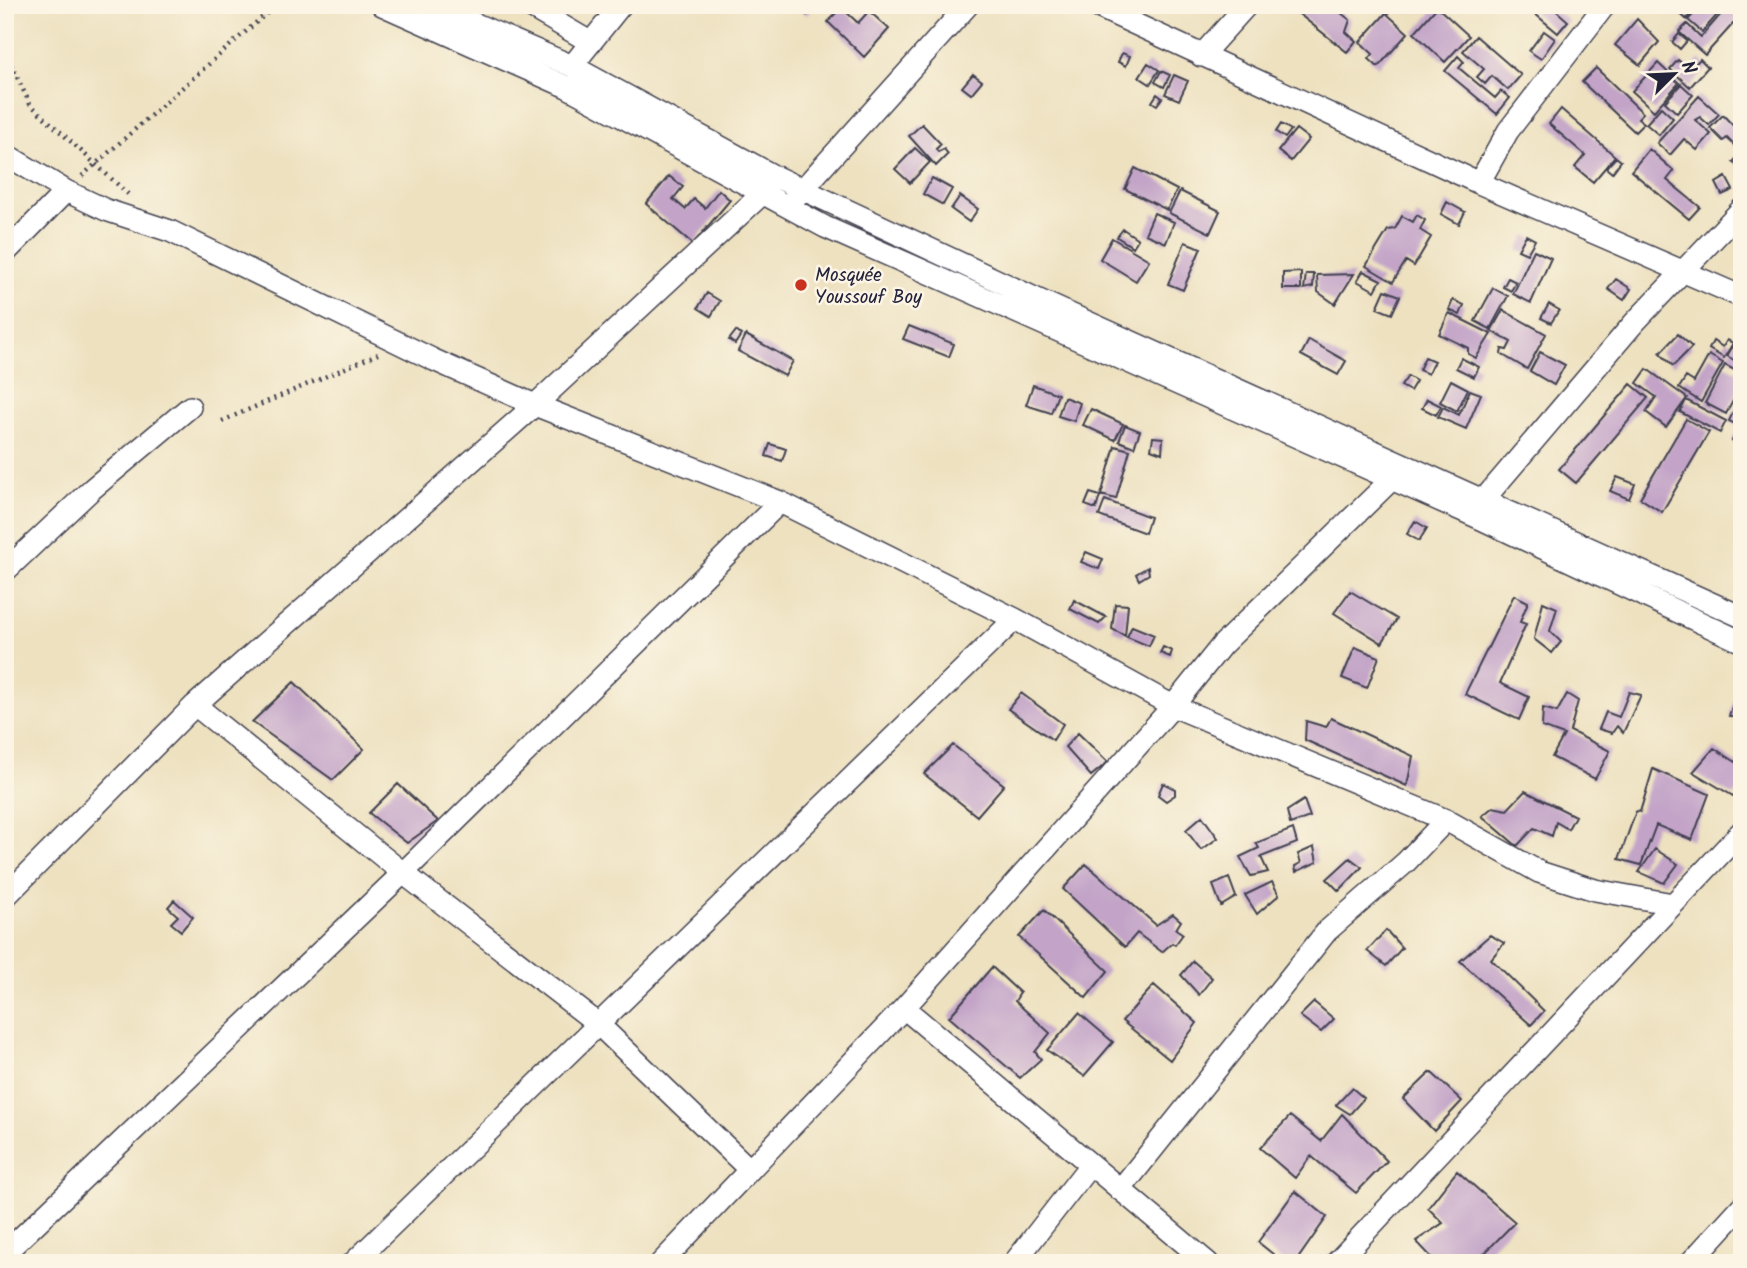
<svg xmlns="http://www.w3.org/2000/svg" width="1747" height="1268" font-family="Kalam,sans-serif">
<rect width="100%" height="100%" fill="#fcf5e5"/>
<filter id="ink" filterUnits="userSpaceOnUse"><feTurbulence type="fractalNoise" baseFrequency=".0143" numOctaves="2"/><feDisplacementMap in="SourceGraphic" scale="14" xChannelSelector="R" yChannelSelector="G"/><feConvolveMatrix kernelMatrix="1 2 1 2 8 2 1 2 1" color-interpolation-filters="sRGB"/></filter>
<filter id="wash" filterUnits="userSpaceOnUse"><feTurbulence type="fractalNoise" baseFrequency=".00686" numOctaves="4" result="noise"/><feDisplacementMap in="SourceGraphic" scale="28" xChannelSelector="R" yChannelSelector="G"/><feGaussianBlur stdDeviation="1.57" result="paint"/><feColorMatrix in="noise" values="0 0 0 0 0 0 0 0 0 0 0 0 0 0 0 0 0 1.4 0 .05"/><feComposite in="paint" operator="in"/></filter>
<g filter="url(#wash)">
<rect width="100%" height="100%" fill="#ede1c0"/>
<g id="blocks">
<path fill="#c3a4c8" d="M793 5H814L807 15Z
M1298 5H1331L1350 20 1346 32 1356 41 1347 52 1294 10Z
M1540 5H1550L1568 21 1558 33 1534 13Z
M1671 5H1690L1695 10 1686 19Z
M1702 5H1726L1702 32 1688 20Z
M1729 5H1742V14L1705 55 1679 32 1687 24 1701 37Z
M841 7 858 23 869 11 889 29 864 57 828 22Z
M1437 7 1469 36 1445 62 1414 33Z
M1386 13 1408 33 1378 67 1369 59 1373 54 1360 42Z
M1637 19 1659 42 1640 65 1615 45Z
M1544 31 1555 39 1541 59 1529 51Z
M1679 34 1687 41 1680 49 1672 42Z
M1476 36 1521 75 1508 90 1492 76 1485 84 1477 77 1484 69 1463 51Z
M1122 53 1130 56 1126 66 1118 62Z
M1458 56 1464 62 1459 68 1495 98 1501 91 1510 98 1497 114 1445 71Z
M1700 59 1708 67 1690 87 1670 69 1678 60 1689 70Z
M1148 63 1159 70 1150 84 1139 77Z
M1658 63 1679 83 1654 111 1632 91Z
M1596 68 1643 113 1638 118 1644 123 1635 132 1582 82Z
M1161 71 1170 75 1164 87 1155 82Z
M973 74 982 81 971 94 962 87Z
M1174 75 1188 81 1179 100 1165 94Z
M1681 84 1693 95 1677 113 1665 102Z
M1157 94 1162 98 1157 105 1152 102Z
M1699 96 1719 114 1709 125 1700 117 1695 120 1711 134 1697 150 1684 139 1670 155 1657 143Z
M1661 107 1673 118 1659 135 1646 124Z
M1561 109 1615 156 1593 182 1575 167 1585 155 1549 124Z
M1723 115 1742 135V147L1737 152V148L1727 138 1723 141 1710 128Z
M922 124 941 144 936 149 938 152 944 149 948 154 936 166 909 136Z
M1281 124 1291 130 1285 138 1276 132Z
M1296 129 1309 139 1291 161 1278 151Z
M915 148 930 162 910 183 895 169Z
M1649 149 1674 171 1667 180 1700 207 1689 219 1631 171Z
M1742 152V169L1733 162Z
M1616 157 1621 161 1612 173 1606 168Z
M1135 168 1177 190 1167 210 1125 189Z
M669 176 683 187 673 199 685 209 694 199 705 208 719 190 730 200 693 244 646 204Z
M1726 177 1733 190 1722 195 1716 183Z
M932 178 952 189 943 205 923 194Z
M1180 191 1220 211 1210 233 1169 213Z
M960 196 978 209 969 222 951 209Z
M1447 202 1465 212 1459 224 1441 214Z
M1154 213 1174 222 1166 243 1145 234Z
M1417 215 1425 220 1420 230 1431 237 1414 266 1406 261 1393 282 1366 266 1388 230 1395 229 1402 216 1413 222Z
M1123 229 1138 239 1133 247 1117 237Z
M1526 235 1535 240 1527 254 1518 250Z
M1112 238 1149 260 1136 281 1100 259Z
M1185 242 1201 248 1183 290 1168 284Z
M1534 250 1551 258 1531 303 1513 294Z
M1363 271 1381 280 1375 291 1357 281Z
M1301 272V289H1283V273Z
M1306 274H1314L1313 287 1304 289Z
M1354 274 1335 304 1318 292 1317 275Z
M1508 278 1516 282 1511 291 1503 287Z
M1616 279 1631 289 1624 300 1608 289Z
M1493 288 1508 296 1490 329 1475 321Z
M1385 290 1400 296 1392 314 1377 308Z
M707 293 720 301 711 316 698 308Z
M1453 300 1464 305 1460 315 1449 310Z
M1549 304 1559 310 1551 323 1541 318Z
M1503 310 1546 334 1527 369 1501 354 1502 349 1507 350 1511 342 1491 331Z
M1449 313 1491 334 1476 358 1468 354V348L1439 334Z
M909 326 954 344 949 357 903 339Z
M736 331 741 335 735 344 729 340Z
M1742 331V362L1741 364 1727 356Z
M1678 334 1692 347 1673 366 1660 353Z
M746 335 793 361 785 376 738 351Z
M1309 340 1346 361 1338 375 1301 355Z
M1727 340 1733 343 1724 358 1709 349 1713 341 1723 347Z
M1540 352 1565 365 1554 385 1530 371Z
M1709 355 1723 363 1701 402 1679 388 1686 377 1694 382Z
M1425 357 1434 361 1428 374 1419 370Z
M1461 358 1479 367 1474 377 1456 368Z
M1725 365 1742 374V384L1726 414 1705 403Z
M1647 369 1687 398 1666 427 1646 412 1656 397 1637 383Z
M1408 376 1416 381 1410 391 1401 386Z
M1451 380 1468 389 1457 411 1440 402Z
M1631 384 1648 398 1576 483 1559 469Z
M1033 385 1058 394 1051 413 1026 405Z
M1470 390 1481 394 1466 429 1438 417 1443 407 1459 415Z
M1742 393V414L1737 425 1729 421Z
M1064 397 1080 403 1074 421 1058 416Z
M1427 399 1441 406 1436 415 1422 408Z
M1686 400 1726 421 1720 433 1680 412Z
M1091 409 1123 424 1115 440 1083 425Z
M1686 419 1709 432 1662 512 1640 498Z
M1742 420V446L1732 441Z
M1125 425 1140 431 1134 447 1119 441Z
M1153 437 1163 438 1162 453 1151 449Z
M770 444 786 449 782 461 766 456Z
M1115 446 1130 450 1116 499 1101 495Z
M1617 477 1635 484 1629 499 1610 491Z
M1090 493 1100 496 1096 509 1085 505Z
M1105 500 1150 517 1145 533 1099 516Z
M1741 512H1742V529L1736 527Z
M1415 521 1427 528 1419 541 1407 534Z
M1086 552 1103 559 1099 569 1081 562Z
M1148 567 1149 574 1139 580 1136 574Z
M1350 591 1397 619 1382 643 1334 613Z
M1514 595 1528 602 1520 622 1526 624 1500 683 1529 697 1519 720 1465 694Z
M1074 600 1106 617 1099 624 1070 609Z
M1543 602 1557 608 1550 631 1561 642 1552 653 1534 639Z
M1115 604 1128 605 1125 636 1112 629Z
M1132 626 1154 635 1149 646 1127 637Z
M1163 647 1172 651 1170 657 1160 653Z
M1355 647 1379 657 1367 688 1342 678Z
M294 682 364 749 333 780 252 722Z
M1629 692 1641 695 1623 733 1617 726 1612 733 1599 729 1606 712 1619 717Z
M1021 693 1063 724 1053 740 1008 709Z
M1567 694 1578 701 1570 731 1610 751 1595 779 1552 757 1564 735 1542 727 1543 708 1557 712Z
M1736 695 1742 696V718L1729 716Z
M1331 718 1413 756 1407 786 1305 740 1306 721 1326 727Z
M1078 733 1108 762 1091 776 1065 747Z
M953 745 1004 785 977 816 924 774Z
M1714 748 1742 766V787L1733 796 1693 772Z
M1653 769 1709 794 1692 840 1656 825 1641 865 1619 859 1636 811 1640 812Z
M1163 783 1175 789V795L1166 801 1158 795Z
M398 784 438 821 407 843 369 813Z
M1525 791 1575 816 1568 829 1556 822 1552 836 1534 828 1517 846 1482 816 1493 807 1507 810Z
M1304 800 1310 817 1290 824 1287 811Z
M1202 816 1218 838 1201 850 1186 830Z
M1293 829 1297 843 1261 857 1268 872 1251 876 1240 857 1259 848 1256 843Z
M1314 847 1317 862 1296 872 1295 866 1301 863 1298 854Z
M1655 849 1678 864 1664 883 1639 872Z
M1350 858 1362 867 1339 891 1327 879Z
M1086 864 1156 925 1173 914 1181 921 1176 929 1183 934 1175 945 1172 943 1162 952 1137 933 1125 947 1063 889Z
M1229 878 1236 897 1221 906 1213 885Z
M1272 882 1279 895 1257 914 1245 895Z
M174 900 193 917 181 931 171 923 178 916 168 907Z
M1044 910 1108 971 1086 998 1019 937Z
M1386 930 1402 948 1386 966 1367 951Z
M1490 935 1504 943 1491 959 1544 1011 1531 1025 1460 961Z
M1193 961 1212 978 1199 995 1181 975Z
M992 967 1020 993 1015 1001 1050 1033 1035 1052 1041 1059 1020 1078 949 1017Z
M1154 985 1197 1023 1170 1060 1122 1021Z
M1314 1002 1334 1019 1321 1032 1300 1016Z
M1079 1013 1113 1042 1084 1076 1047 1050Z
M1431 1072 1462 1101 1434 1131 1403 1099Z
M1352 1088 1364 1098 1350 1114 1336 1105Z
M1342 1114 1387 1161 1356 1193 1311 1156 1295 1178 1260 1148 1290 1116 1321 1141Z
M1457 1171 1515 1222 1475 1263H1437L1416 1241 1443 1223 1428 1208Z
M1295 1191 1327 1217 1295 1263H1284L1258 1242Z"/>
</g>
</g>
<g filter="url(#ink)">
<use href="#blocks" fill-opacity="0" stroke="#403f4f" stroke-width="2"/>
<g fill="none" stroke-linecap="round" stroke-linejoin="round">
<g stroke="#403f4f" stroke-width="24">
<path id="minor" d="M382 5 567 87 825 227 1479 518 1742 642
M432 5 572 66 772 175 1039 300 1742 617
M527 5 590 42
M1094 5 1479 183 1742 297
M1201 56 1247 5
M572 66 621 5
M5 154 66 191 106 210 170 231 434 360 535 405 780 502 1015 619 1173 706 1446 820 1406 862 1327 931 1120 1190
M1479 183 1508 131 1605 5
M794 199 968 5
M5 253 66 191
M1485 498 1634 323 1742 209
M5 571 92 489 190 407
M195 705 403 873 597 1023 750 1170
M1446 820 1539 872 1595 890 1673 904
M5 897 195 705 535 405 763 193
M904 1008 1208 1263
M5 1253 403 873 780 502
M353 1263 1015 619
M661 1263 904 1008 1173 706 1222 645 1391 480
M1014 1263 1090 1165
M1336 1263 1742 831
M1690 1263 1742 1206"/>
</g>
<path stroke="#403f4f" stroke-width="4.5" stroke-dasharray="2 5" stroke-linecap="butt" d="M5 52 30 104 128 194
M82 176 276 5
M222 421 378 354"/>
<use href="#minor" stroke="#fff" stroke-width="21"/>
</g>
</g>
<circle fill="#c8321e" stroke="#fcf5e5" stroke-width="2.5" cx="801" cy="285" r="7"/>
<g text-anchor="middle" stroke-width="5" stroke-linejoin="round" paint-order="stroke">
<g font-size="19" fill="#22223b" stroke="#fcf5e5" text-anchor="start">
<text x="815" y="281">Mosquée<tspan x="815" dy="22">Youssouf Boy</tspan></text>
</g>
</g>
<rect width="1747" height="1268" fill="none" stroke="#fcf5e5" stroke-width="28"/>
<g transform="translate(1674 74) rotate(66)" stroke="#fcf5e5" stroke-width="5" paint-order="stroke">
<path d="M0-5L12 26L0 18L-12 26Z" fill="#22223b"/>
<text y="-10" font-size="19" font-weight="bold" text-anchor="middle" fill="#22223b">N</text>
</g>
</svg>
